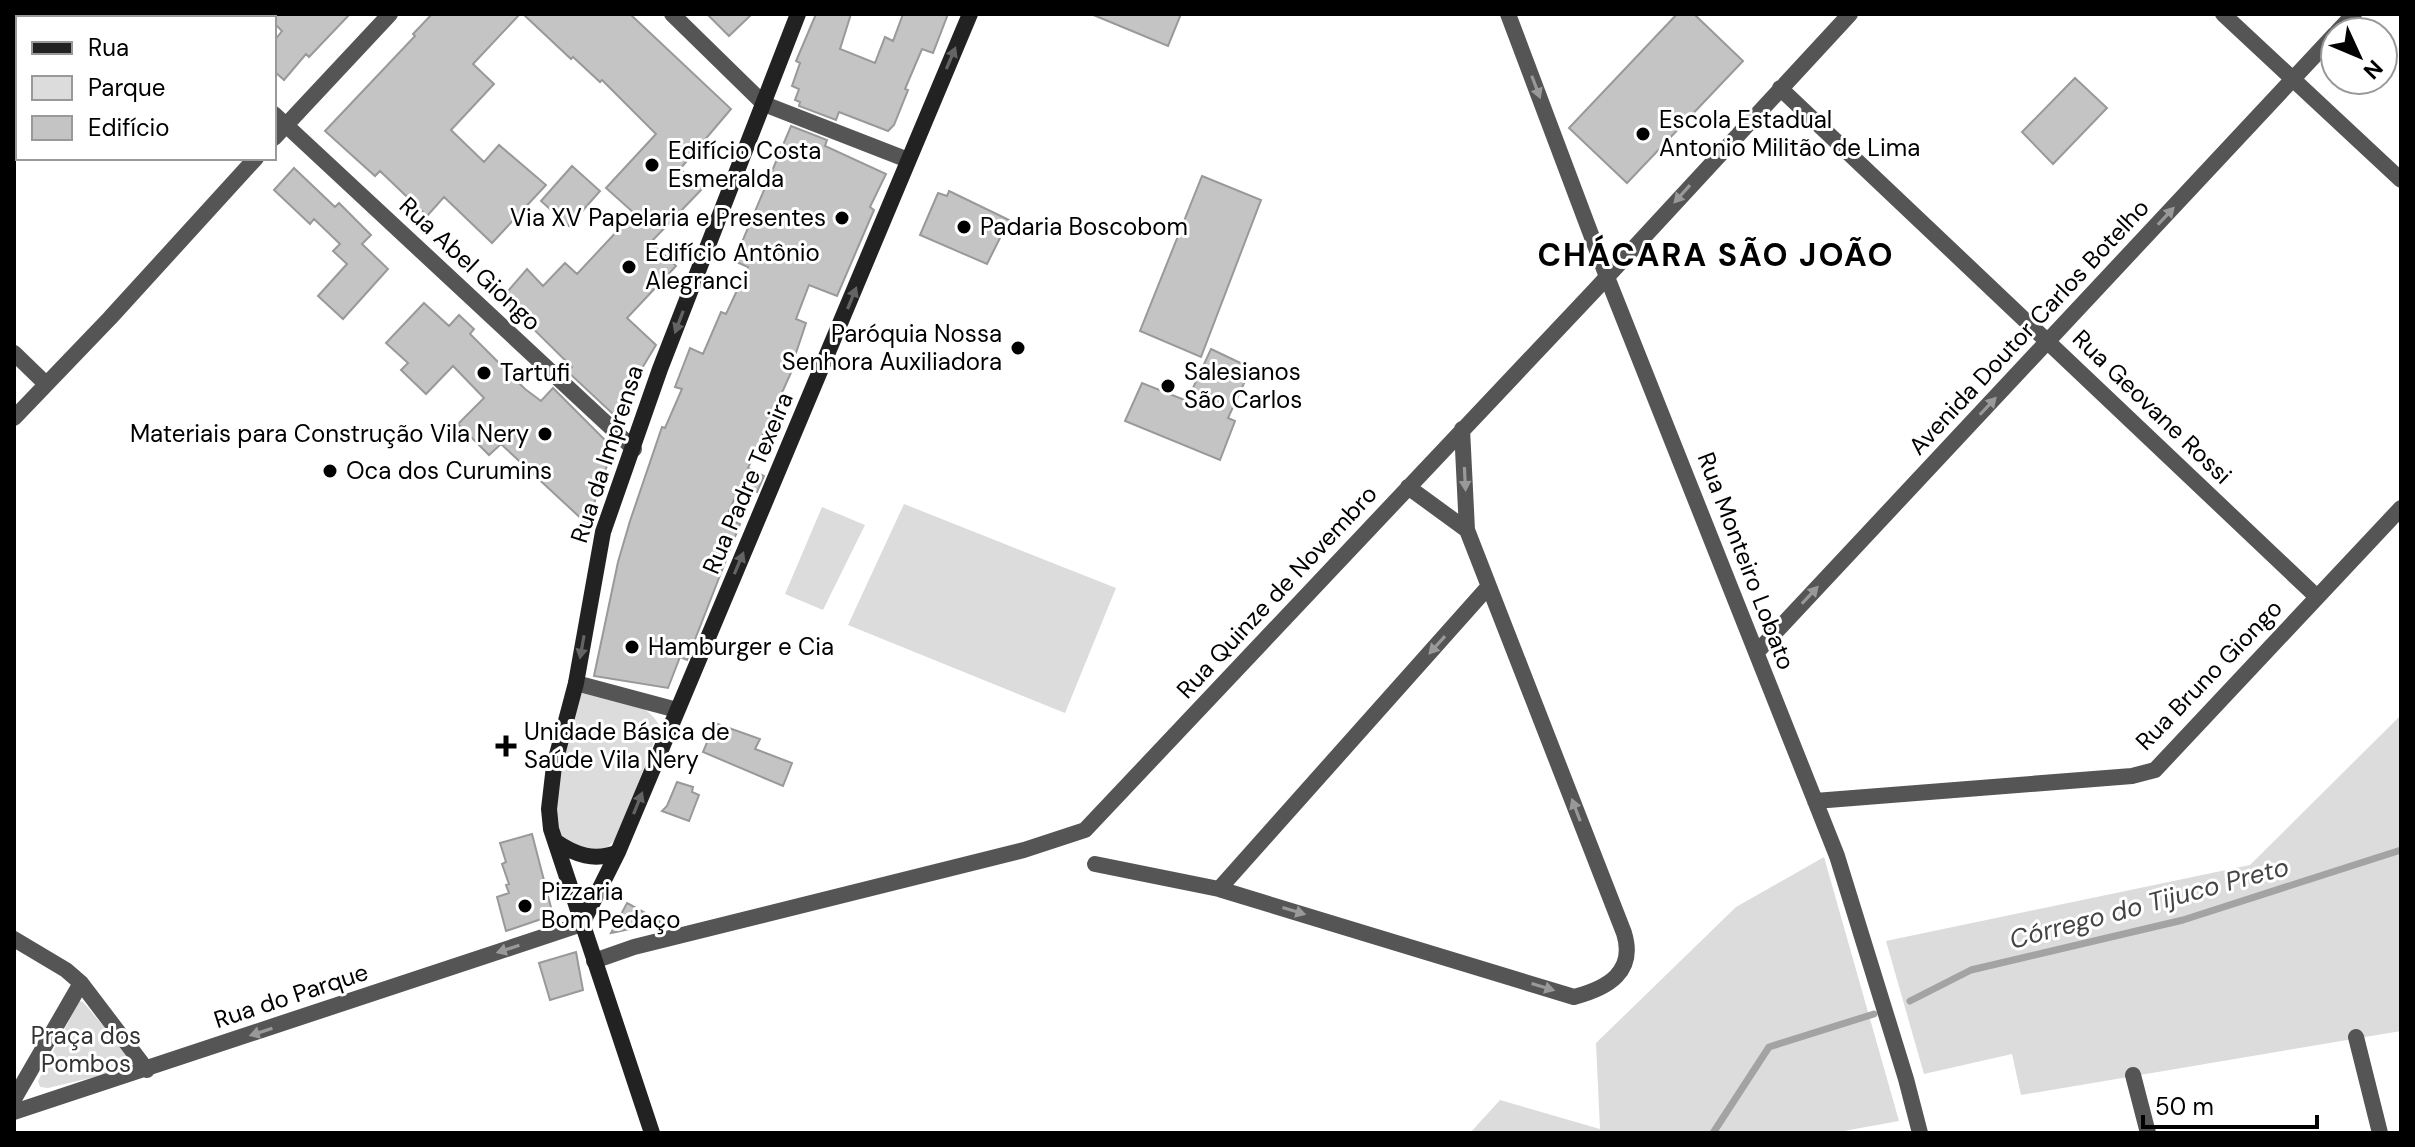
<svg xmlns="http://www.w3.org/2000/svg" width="2415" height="1147" font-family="'DM Sans',sans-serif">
<rect width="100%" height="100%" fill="#fff"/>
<path fill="#dcdcdc" d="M904 504 1116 588 1065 713 848 625Z
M822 507 865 525 823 610 785 594Z
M580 691C607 698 648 699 660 727L617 837C605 852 600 853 581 847 571 844 561 840 557 830 543 801 571 722 580 691Z
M2401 715V1031L2021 1095 2012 1054 1924 1074 1886 941 2250 865Z
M1824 857 1899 1121 1833 1133H1470L1500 1100 1600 1129 1596 1043 1736 907Z
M79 1001 83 1002 132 1060V1064L128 1069 48 1088 40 1087 38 1081Z"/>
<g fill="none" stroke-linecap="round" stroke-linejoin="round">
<path stroke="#a3a3a3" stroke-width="7" d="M1910 1001 1971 970 2183 920 2401 850
M1713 1133 1769 1047 1874 1014"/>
</g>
<path fill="#c4c4c4" stroke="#999" stroke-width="2" d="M265 14H350L309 57 306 54 284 80 274 71V41L282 31 274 23V18H269Z
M432 14H520L473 64 494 84 451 130 484 162 499 145 546 185 492 243 444 197 427 216 380 171 375 176 325 131 415 36 413 34Z
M523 14H630L731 109 680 169 702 189 651 242 676 266 627 318 656 345 614 415 568 372 572 367 502 298 527 269 543 286 565 263 577 274 634 213 606 188 656 134 602 80 600 82 573 57 571 59Z
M707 14H752L729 36Z
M816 14H851L840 49 875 63 885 37 893 41 903 14H948L933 53 922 49 905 89 908 90 894 125 888 131 839 112 836 120 799 106 800 102 795 100 799 89 792 86 800 63 796 61Z
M1091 14H1181L1168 46Z
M1677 14H1694L1743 61 1627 183 1569 128Z
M2075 78 2107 108 2053 164 2022 132Z
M791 126 827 140 825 146 886 174 870 207 874 210 837 296 809 285 796 319 806 323 792 365 794 366 748 468 764 476 757 492 741 484 726 518 740 524 687 660 680 657 668 688 594 676 618 562 630 521 662 427 665 428 682 389 675 387 690 348 703 354 721 312 726 314 748 267 734 261Z
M572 166 600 191 569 226 541 201Z
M294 168 335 207 339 203 371 235 362 244 388 269 343 319 318 296 347 264 333 251 340 244 314 219 310 224 274 190Z
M1202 176 1261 200 1201 357 1140 331Z
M949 191 1009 220 987 264 920 235 938 193 947 196Z
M424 303 449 326 459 315 474 329 470 334 525 389 541 401 553 388 613 448 587 524 501 444 489 455 458 424 484 398 453 366 426 394 401 370 408 363 386 343Z
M1211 349 1251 368 1228 418 1235 421 1220 460 1125 421 1142 383 1187 401Z
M715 723 760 739 755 749 792 763 783 786 703 752Z
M677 782 693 787 692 792 699 795 689 821 662 811 667 806Z
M532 834 553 915 506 931 497 897 509 893 506 885 509 884 502 864 506 862 500 843Z
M627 903 662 922 611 933Z
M576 952 583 990 550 1000 539 963Z"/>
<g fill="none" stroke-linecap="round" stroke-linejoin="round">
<path stroke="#555" stroke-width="16" d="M169 14 173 18
M672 14 764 104 908 160
M1508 14 1607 277 1837 856 1906 1079 1920 1133
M2223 14 2401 180
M2337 32 2354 14
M1780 88 2317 597
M274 114 634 449
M274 138 390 14
M14 353 46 384
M14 418 110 318 256 158
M1408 487 1467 530
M1757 652 2335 34
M576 683 677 710
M1815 801 2132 776 2155 770 2401 508
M1095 864 1219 889 1574 997C1608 988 1636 972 1624 933L1467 530 1462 429
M1219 889 1489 586
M14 939 66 970 81 983 147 1070
M594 961 634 947 1024 850 1085 830 1594 291 1850 14
M2356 1037 2380 1133
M2133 1075 2148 1133
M14 1099 81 983
M14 1112 582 924"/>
<path stroke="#222" stroke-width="16" d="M555 841C575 855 595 862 618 852
M582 924 618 852 970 14
M652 1133 551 829 549 809 554 766 576 683 603 532 660 369 798 14"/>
</g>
<defs><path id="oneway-solid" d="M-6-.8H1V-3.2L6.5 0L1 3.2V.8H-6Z" transform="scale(2)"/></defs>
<g fill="#646464">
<use href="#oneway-solid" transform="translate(951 58) rotate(-67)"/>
<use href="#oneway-solid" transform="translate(852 298) rotate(-68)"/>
<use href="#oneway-solid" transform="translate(679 322) rotate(111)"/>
<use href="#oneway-solid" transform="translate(739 563) rotate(-67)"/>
<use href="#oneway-solid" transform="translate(582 647) rotate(100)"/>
<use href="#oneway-solid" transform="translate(638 803) rotate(-68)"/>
</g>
<g fill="#999">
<use href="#oneway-solid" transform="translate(1536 87) rotate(69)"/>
<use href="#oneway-solid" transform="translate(1682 194) rotate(132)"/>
<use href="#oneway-solid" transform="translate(2166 216) rotate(-47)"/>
<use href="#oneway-solid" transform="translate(1988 406) rotate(-47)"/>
<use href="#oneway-solid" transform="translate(1465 479) rotate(87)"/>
<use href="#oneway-solid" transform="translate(1810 595) rotate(-47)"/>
<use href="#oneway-solid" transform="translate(1437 645) rotate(132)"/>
<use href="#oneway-solid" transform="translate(1576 810) rotate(-111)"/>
<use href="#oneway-solid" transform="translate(1294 911) rotate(17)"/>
<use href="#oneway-solid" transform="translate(508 949) rotate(162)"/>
<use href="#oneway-solid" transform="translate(1543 987) rotate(17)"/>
<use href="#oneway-solid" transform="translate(261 1032) rotate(162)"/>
</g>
<g fill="#000" stroke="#fff" stroke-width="3">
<circle cx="1643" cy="134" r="8"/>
<circle cx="652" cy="165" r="8"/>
<circle cx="842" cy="218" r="8"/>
<circle cx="964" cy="227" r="8"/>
<circle cx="629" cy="267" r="8"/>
<circle cx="1018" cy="348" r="8"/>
<circle cx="484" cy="373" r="8"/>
<circle cx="1168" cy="386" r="8"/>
<circle cx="545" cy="434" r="8"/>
<circle cx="330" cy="471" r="8"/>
<circle cx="632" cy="647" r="8"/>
<path d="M502 734h8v8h8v8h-8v8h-8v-8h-8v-8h8z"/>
<circle cx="525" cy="906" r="8"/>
</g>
<g text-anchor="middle" stroke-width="6" stroke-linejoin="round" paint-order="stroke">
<g font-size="24" fill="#000" stroke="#fff" text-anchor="start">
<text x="1659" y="128">Escola Estadual<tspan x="1659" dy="28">Antonio Militão de Lima</tspan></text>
<text x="668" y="159">Edifício Costa<tspan x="668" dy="28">Esmeralda</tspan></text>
<text x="826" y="226" text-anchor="end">Via XV Papelaria e Presentes</text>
<text x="980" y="235">Padaria Boscobom</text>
<text x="645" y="261">Edifício Antônio<tspan x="645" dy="28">Alegranci</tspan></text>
<text x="1002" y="342" text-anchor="end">Paróquia Nossa<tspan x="1002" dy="28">Senhora Auxiliadora</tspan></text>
<text x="1184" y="380">Salesianos<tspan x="1184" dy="28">São Carlos</tspan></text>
<text x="500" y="381">Tartufi</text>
<text x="529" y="442" text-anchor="end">Materiais para Construção Vila Nery</text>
<text x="346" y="479">Oca dos Curumins</text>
<text x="648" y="655">Hamburger e Cia</text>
<text x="524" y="740">Unidade Básica de<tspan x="524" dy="28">Saúde Vila Nery</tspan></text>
<text x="541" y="900">Pizzaria<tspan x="541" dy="28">Bom Pedaço</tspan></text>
</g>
<g font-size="24" fill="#000" stroke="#fff">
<text transform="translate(470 264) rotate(43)" y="8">Rua Abel Giongo</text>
<text transform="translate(2029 327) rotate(-47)" y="8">Avenida Doutor Carlos Botelho</text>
<text transform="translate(2152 407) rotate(44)" y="8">Rua Geovane Rossi</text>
<text transform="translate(607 454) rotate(-72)" y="8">Rua da Imprensa</text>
<text transform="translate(748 483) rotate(-67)" y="8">Rua Padre Texeira</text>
<text transform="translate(1746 561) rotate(69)" y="8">Rua Monteiro Lobato</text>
<text transform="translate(1277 592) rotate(-47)" y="8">Rua Quinze de Novembro</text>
<text transform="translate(2209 675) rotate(-46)" y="8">Rua Bruno Giongo</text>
<text transform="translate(291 996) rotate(-18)" y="8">Rua do Parque</text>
</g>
<g font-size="24" fill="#333" stroke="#fff">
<text x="86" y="1044">Praça dos<tspan x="86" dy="28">Pombos</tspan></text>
</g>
<g font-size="26" font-style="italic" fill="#444" stroke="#fff">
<text transform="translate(2149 903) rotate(-15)" y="9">Córrego do Tijuco Preto</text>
</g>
<g font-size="32" font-weight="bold" letter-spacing="2" fill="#000" stroke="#fff">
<text x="1716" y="266">CHÁCARA SÃO JOÃO</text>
</g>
</g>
<rect width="2415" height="1147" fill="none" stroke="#000000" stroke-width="32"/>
<rect x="16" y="16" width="260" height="144" fill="#ffffff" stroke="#999999" stroke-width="2"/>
<rect x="32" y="42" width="40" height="12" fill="#222222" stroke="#999999" stroke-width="2"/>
<text x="88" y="56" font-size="24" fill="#000000">Rua</text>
<rect x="32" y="76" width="40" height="24" fill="#dcdcdc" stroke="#999999" stroke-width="2"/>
<text x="88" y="96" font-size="24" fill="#000000">Parque</text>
<rect x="32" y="116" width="40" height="24" fill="#c4c4c4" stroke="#999999" stroke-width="2"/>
<text x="88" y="136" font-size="24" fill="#000000">Edifício</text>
<g transform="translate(2359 56) rotate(134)"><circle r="38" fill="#ffffff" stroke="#999999" stroke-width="2"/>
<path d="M0-6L14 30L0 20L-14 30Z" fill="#000000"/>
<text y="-12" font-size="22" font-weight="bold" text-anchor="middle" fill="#000000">N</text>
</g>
<path d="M2143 1115v12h174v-12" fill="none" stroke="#000000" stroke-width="4"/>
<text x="2155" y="1115" font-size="24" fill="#000000" stroke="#ffffff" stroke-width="6" paint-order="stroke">50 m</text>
</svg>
